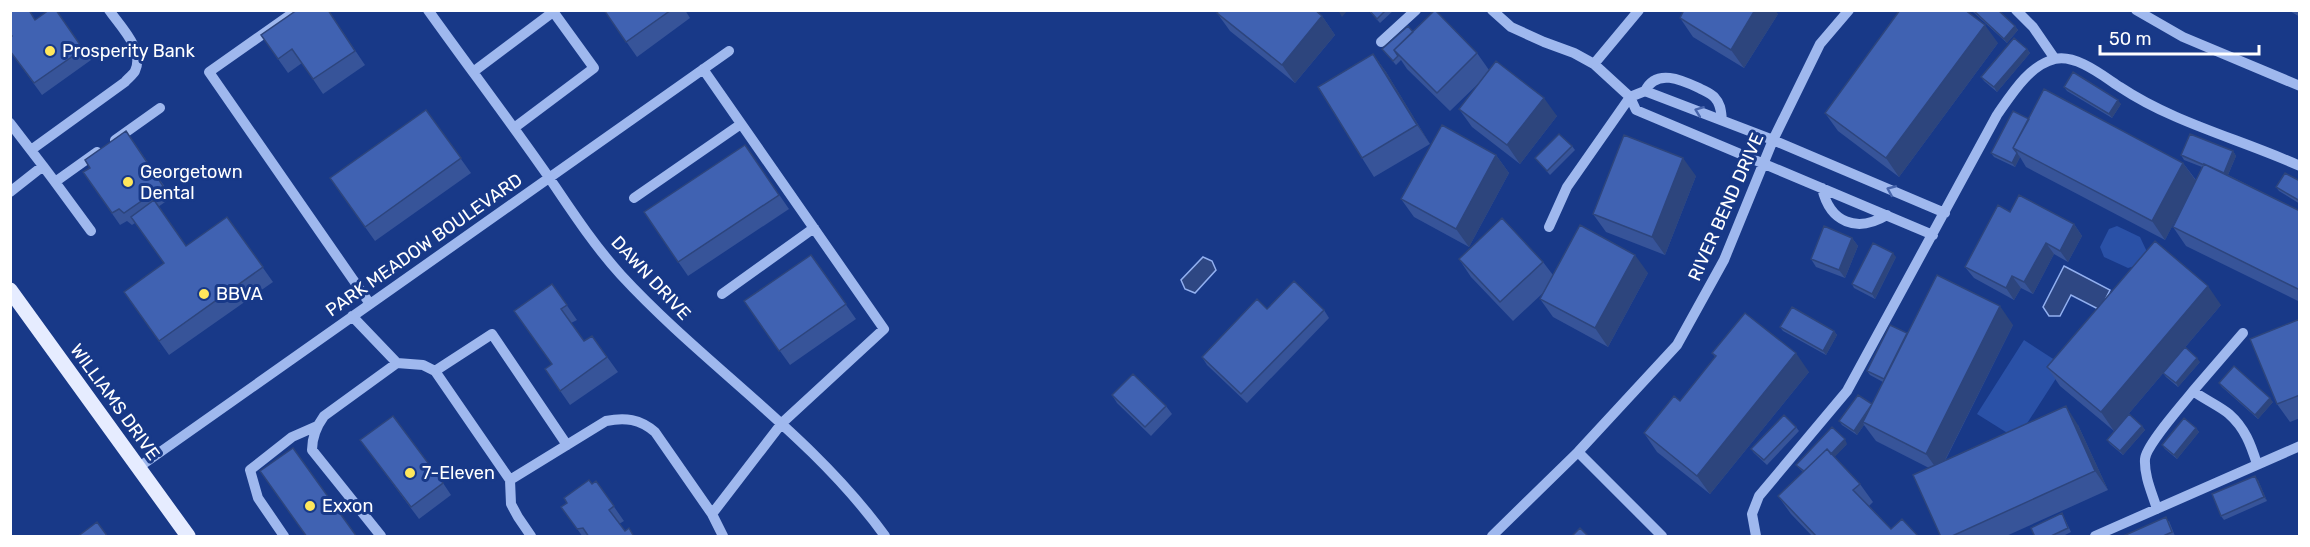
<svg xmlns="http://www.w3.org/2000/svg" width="2310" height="547" font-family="Rubik,sans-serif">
<rect width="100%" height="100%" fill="#183988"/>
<path fill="#2a51a7" d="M2117 226 2140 237 2148 254 2142 264 2128 268 2104 257 2100 247 2109 229Z
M2024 340 2064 366 2017 439 1977 414Z"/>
<path fill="#2e4783" stroke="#92b0f0" stroke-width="1.5" d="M1203 257 1212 261 1216 270 1195 293 1185 289 1181 280Z
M2064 266 2110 290 2100 310 2071 295 2060 316H2049L2043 307Z"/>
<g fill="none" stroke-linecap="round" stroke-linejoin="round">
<path stroke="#9fb8ee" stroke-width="10" d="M297 10 209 72 370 304
M428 10C468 66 509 120 548 176 571 210 593 244 621 275 705 366 812 435 885 536
M1492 10 1511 27 1544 42 1574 53 1594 64 1630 97 1636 110 1933 235
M2016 10 2033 27 2055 59
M2136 10 2183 37 2300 86
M1381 42 1416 10
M1594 64 1639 10
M703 69 884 329 782 423 712 514 723 536
M473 72 553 12
M1645 91C1656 68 1682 80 1699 88 1704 91 1711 93 1715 98 1721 104 1721 112 1722 120
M10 123 43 166
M514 128 594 68 552 10
M115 140 160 108
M31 150 125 82C127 79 133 75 135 71 145 50 120 26 109 10
M55 182 91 231
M1822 188C1830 223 1857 233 1887 215
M10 192 43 166 55 182 97 152
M634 198 741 124
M1549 227 1567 187 1630 97 1645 91 1773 140 1945 213
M722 294 814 228
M352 316 397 363 423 365 435 371 510 480 511 504 518 517 531 536
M435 371 492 334 567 445
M2193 391 2243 333
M1578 452 1662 536
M139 467 729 51
M510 480 606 421C625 417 640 419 655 432L712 514
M2157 509C2152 493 2144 476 2145 459 2146 445 2183 404 2193 391 2204 399 2221 407 2229 414 2245 428 2251 445 2257 464
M284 536 258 498 250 470 292 437 317 426
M381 536 312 450C312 437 316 427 324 416L397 363
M1492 536 1578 452 1677 345 1724 260 1773 140 1820 44 1849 10
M1756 536 1752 514 1759 496 1847 391 1997 115C2011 95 2029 65 2055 59 2076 54 2103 76 2120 87 2174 123 2240 139 2300 166
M2095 536 2300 446"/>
<path stroke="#e6ecff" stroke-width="15" d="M10 290 188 536"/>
</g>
<path fill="#375499" d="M56 10 91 60 42 95 10 51 35 20Z
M328 10 365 65 323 94 302 63 288 73 261 35Z
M604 10H685L690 18 637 57Z
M1368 10H1394L1380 23Z
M1971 10H1998L2015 26 2018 30 2007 43Z
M2288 10H2300V17Z
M1217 13 1322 16 1335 35 1295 83 1230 31Z
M1778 14 1744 68 1693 37 1680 18Z
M1413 32 1477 53 1489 70 1557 116 1520 164 1472 127 1459 109 1482 80 1450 111 1407 69 1401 60 1396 65 1382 49Z
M1998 43 1899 177 1838 131 1825 113Z
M2027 49 2030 53 1997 92 1984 81 1981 77Z
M1373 54 1386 72 1430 144 1374 177 1362 158Z
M2064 87 2121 104 2112 118 2067 91Z
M426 110 471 173 375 241 330 178Z
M2029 119 2183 163 2196 180 2202 167 2184 160 2181 155 2233 151 2236 156 2228 175 2300 211V302L2186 246 2173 227 2183 205 2165 240 2026 167 2020 157 2015 167 1994 157 1991 153Z
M126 131 172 197 158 207 186 246 227 217 273 282 169 355 124 292 164 263 135 223 132 225 127 221 120 225 83 172 90 168Z
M745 145 789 209 688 276 644 212Z
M1572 146 1575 150 1550 175 1535 158Z
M1496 155 1509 173 1469 247 1414 217 1401 199Z
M1696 176 1665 255 1606 232 1593 214Z
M2300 181V204L2279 191 2276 187Z
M2010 212 2074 224 2082 236 2068 262 2054 254 2033 294 2021 288 2014 300 1974 278 1965 267Z
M1852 238 1858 246 1845 278 1816 267 1811 259Z
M811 255 856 319 790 365 744 301Z
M1896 257 1875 299 1854 288 1852 284Z
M1459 259 1543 262 1553 275 1648 273 1608 347 1553 317 1540 299 1544 292 1513 321 1471 277Z
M552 284 577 320 571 323 584 341 592 336 618 372 570 405 545 369 552 365Z
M2221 305 2114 431 2060 386 2047 367Z
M1267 309 1324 310 1329 318 1247 403 1207 365 1202 357Z
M2300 319V418L2290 422 2277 404Z
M2013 325 1945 461 2078 425 2108 490 2004 537H1941L1929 468 1876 441 1864 425 1857 435 1842 425 1839 421 1872 404 1883 382 1870 375 1867 371 1907 334Z
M1780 327 1834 331 1837 335 1826 355 1783 331Z
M1712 353 1809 372 1710 494 1657 452 1644 433 1680 401 1715 357Z
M2200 362 2178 387 2166 377 2163 373Z
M2219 383 2273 402 2258 419 2222 387Z
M1112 395 1166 406 1172 414 1151 436 1117 403Z
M2142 426 2145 430 2123 455 2110 444 2107 440Z
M1796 427 1799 431 1767 465 1754 453 1751 449Z
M2196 428 2199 432 2177 459 2165 449 2162 445Z
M360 440 443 483 451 495 419 519Z
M1847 444 1834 457 1860 484 1873 502 1869 506 1891 529 1919 537H1813L1791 514 1778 496 1803 472 1796 465Z
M2258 480 2267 501 2224 520 2221 516Z
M596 481 624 521 619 524 625 531 634 537H583L561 507Z
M2062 513 2071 532 2061 537H2035Z
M2169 521 2175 536 2174 537H2121Z"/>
<path fill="#2d457d" d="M1338 10H1348L1342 17Z
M1755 10H1775L1778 14 1744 68 1731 50Z
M1322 16 1335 35 1295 83 1282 65Z
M1985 25 1998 43 1899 177 1886 158Z
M2015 26 2018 30 2007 43 2004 39Z
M2027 49 2030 53 1997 92 1994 87Z
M1373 54 1386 72 1430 144 1417 125Z
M1544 98 1557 116 1520 164 1507 145Z
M2118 100 2121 104 2112 118 2109 114Z
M2233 151 2236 156 2227 177 2224 173Z
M2017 153 2020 157 2015 167 2012 163Z
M1496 155 1509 173 1469 247 1456 229Z
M1683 158 1696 176 1665 255 1652 237Z
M2183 163 2196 181 2165 240 2152 221Z
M2074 224 2082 236 2068 262 2060 251Z
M1852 238 1858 246 1845 278 1839 270Z
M2046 243 2054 254 2033 294 2024 282Z
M1893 253 1896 257 1875 299 1872 294Z
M1635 255 1648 273 1608 347 1595 328Z
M2012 276 2021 288 2014 300 2006 288Z
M2208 286 2221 305 2114 431 2101 412Z
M2000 306 2013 325 1939 472 1926 454Z
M1834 331 1837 335 1826 355 1823 351Z
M1796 353 1809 372 1710 494 1697 476Z
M2197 358 2200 362 2178 387 2176 383Z
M2270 398 2273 402 2258 419 2255 415Z
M1872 404 1863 422 1864 425 1857 435 1854 431Z
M2066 406 2078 425 2108 490 2095 471Z
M2142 426 2145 430 2123 455 2120 451Z
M2196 428 2199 432 2177 459 2174 455Z
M1845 439 1847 444 1812 481 1809 477Z
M2255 476 2258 480 2267 501 2264 497Z"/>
<path fill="#4062b2" stroke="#2d457d" stroke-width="1.5" d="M10 10H29L35 20 49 10H56L83 49 34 83 10 51V38L12 36 10 34Z
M297 10H328L355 51 313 79 292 49 278 59 261 35Z
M604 10H671L626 42Z
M1219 10H1315L1322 16 1282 65 1217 13Z
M1369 10H1386L1377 19Z
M1435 10 1477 53 1437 93 1394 50Z
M1684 10H1755L1731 50 1680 18Z
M1900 10H1965L1985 25 1886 158 1825 113Z
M1973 10H1998L2015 26 2004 39Z
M1408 26 1413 32 1394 50 1398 56 1393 61 1382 49Z
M2014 38 2027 49 1994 87 1981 77Z
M1373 54 1417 125 1362 158 1318 87Z
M1496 61 1544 98 1507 145 1459 109Z
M2073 72 2118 100 2109 114 2064 87Z
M2044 89 2183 163 2152 221 2013 148Z
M426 110 461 158 365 227 330 178Z
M2013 111 2029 119 2013 148 2017 153 2012 163 1991 153Z
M1442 125 1496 155 1456 229 1401 199Z
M126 131 163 186 124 213 119 209 112 213 83 172 90 168 85 160Z
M1559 134 1572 146 1547 171 1535 158Z
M2190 134 2233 151 2224 173 2204 164V165L2181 155Z
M1624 135 1683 158 1652 237 1593 214Z
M745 145 779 195 678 262 644 212Z
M2204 164 2300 211V290L2173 227Z
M2285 173 2300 181V201L2276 187Z
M2019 195 2074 224 2060 251 2046 243 2024 282 2012 276 2006 288 1965 267 1998 205 2010 212Z
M154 200 186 246 227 217 263 267 159 341 124 292 164 263 131 217Z
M1502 218 1543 262 1500 302 1459 259Z
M1580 225 1635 255 1595 328 1540 299Z
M1824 226 1852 238 1839 270 1811 259Z
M2155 241 2208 286 2101 412 2047 367Z
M1873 243 1893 253 1872 294 1852 284Z
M811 255 846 304 779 351 744 301Z
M1937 275 2000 306 1926 454 1863 422Z
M1294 281 1324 310 1241 394 1202 357 1257 299 1267 309Z
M552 284 567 305 561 309 584 341 592 336 607 357 560 391 545 369 552 364 514 311Z
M1792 307 1834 331 1823 351 1780 327Z
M1745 313 1796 353 1697 476 1644 433 1674 396 1680 401 1716 356 1712 353Z
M2300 319V395L2277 404 2250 339Z
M1890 325 1907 333 1884 379 1867 371Z
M2185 347 2197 358 2176 383 2163 373Z
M2234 366 2270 398 2255 415 2219 383Z
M1133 374 1166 406 1145 427 1112 395Z
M1858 395 1872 404 1854 431 1839 421Z
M2066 406 2095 471 1950 537H1941L1913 475Z
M2129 414 2142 426 2120 451 2107 440Z
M1784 415 1796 427 1764 460 1751 449Z
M393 416 443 483 411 507 360 440Z
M2184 418 2196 428 2174 455 2162 445Z
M1832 427 1845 439 1831 454 1827 449 1804 471 1796 465Z
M293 448 357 537H307L260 471Z
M1827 449 1860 484 1853 490 1891 529 1902 519 1919 537H1817L1778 496Z
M2255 476 2264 497 2221 516 2212 494Z
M589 480 592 484 596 481 614 506 609 510 625 531 629 528 634 537H589L583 528 577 529 561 507 567 503 564 498Z
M2062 513 2068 528 2049 537H2035L2031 528Z
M2166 517 2172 532 2161 537H2121Z
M97 522 108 537H77Z
M1580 528 1589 537H1571Z"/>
<defs><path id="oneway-chevron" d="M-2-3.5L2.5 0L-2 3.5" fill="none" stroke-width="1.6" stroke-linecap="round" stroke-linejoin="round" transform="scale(1.5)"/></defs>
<g stroke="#4765ac">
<use href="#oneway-chevron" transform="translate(1699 111) rotate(-159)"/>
<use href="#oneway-chevron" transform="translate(1891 190) rotate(-157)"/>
</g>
<g fill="#ffe75c" stroke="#183988" stroke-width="2">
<circle cx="50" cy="51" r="6"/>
<circle cx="128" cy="182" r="6"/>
<circle cx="204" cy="294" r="6"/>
<circle cx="410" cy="473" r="6"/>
<circle cx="310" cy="506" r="6"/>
</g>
<g text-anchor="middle" stroke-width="6" stroke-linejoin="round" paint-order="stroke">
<g font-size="18" fill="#fff" stroke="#183988" text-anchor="start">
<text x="62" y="57">Prosperity Bank</text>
<text x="140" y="178">Georgetown<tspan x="140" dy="21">Dental</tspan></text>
<text x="216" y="300">BBVA</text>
<text x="422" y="479">7-Eleven</text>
<text x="322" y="512">Exxon</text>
</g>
<g font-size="18" fill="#fff" stroke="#183988">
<text transform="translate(1726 207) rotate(-66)" y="6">RIVER BEND DRIVE</text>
<text transform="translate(424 245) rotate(-35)" y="6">PARK MEADOW BOULEVARD</text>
<text transform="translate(651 278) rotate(47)" y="6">DAWN DRIVE</text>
<text transform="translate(115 402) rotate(54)" y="6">WILLIAMS DRIVE</text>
</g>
</g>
<rect width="2310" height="547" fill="none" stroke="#ffffff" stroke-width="24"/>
<path d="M2100 45v9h159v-9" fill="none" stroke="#ffffff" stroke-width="3"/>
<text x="2109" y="45" font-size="18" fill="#ffffff" stroke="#183988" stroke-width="4.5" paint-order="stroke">50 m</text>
</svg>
